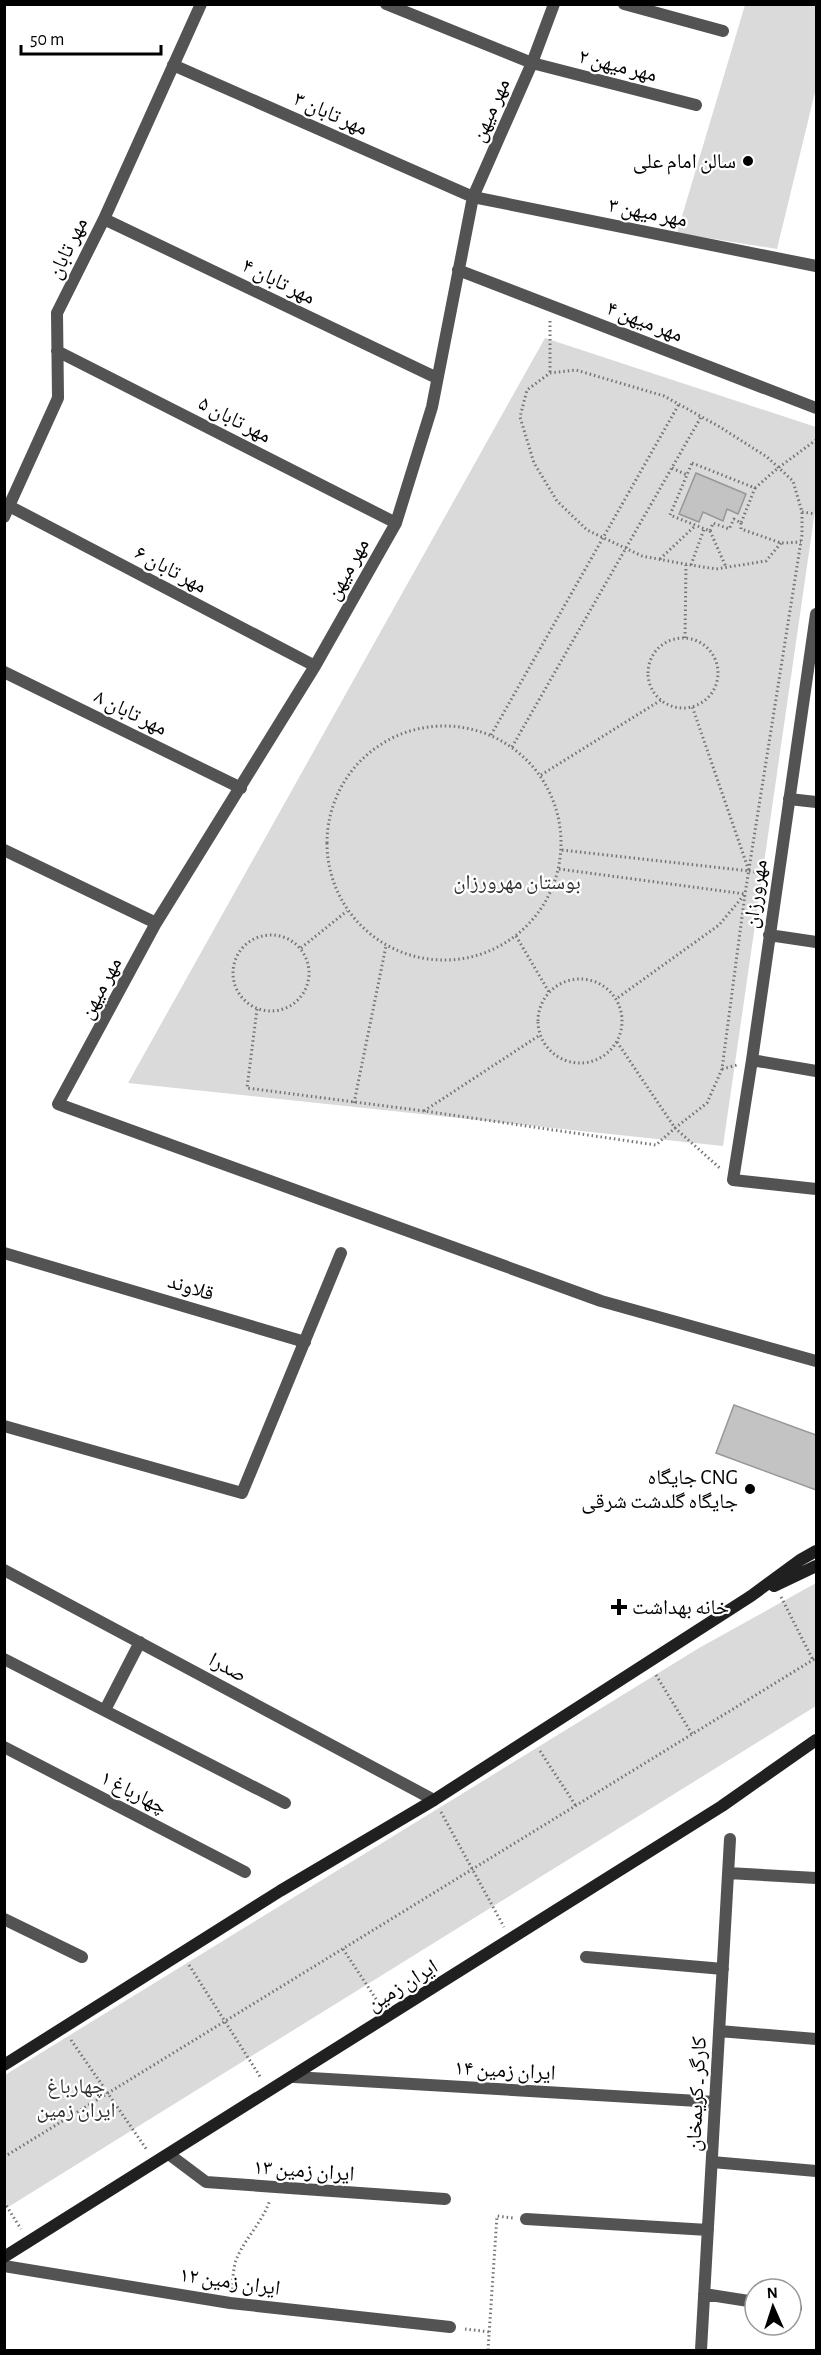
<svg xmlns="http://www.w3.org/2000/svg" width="821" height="2355" font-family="'Alegreya Sans','Noto Naskh Arabic',sans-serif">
<rect width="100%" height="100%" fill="#fff"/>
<path fill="#dadada" d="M745 5H816V88L777 249 677 233Z
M545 338 816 427V504L723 1146 128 1083Z
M816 1583V1706L5 2209V2075L699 1648Z"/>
<path fill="#c3c3c3" stroke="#979797" stroke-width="1.5" d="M696 473 746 494 738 514 727 509 723 521 703 512 699 522 679 514Z
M734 1405 816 1435V1490L716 1453Z"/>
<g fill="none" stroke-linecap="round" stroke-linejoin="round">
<path stroke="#757575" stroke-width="3" stroke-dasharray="1.5 3" stroke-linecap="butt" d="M550 321V373
M692 463 755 488 741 523 734 519 729 529 713 523 710 531 670 515Z
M672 468 687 475
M755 488 778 468 816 440
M802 512 816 514
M741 523V529L781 543 801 542
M710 531 726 567
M660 559 696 525
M691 565 704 529
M685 638 686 565
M648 673a35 35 0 1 1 70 0a35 35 0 1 1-70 0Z
M327 843a117 117 0 1 1 234 0a117 117 0 1 1-234 0Z
M491 735 679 404
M512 747 701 417
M541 775 661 700
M562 850 749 871 692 706
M559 869 745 894 719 925 616 999
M749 871 765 874
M233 973a38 38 0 1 1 76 0a38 38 0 1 1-76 0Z
M516 936 549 992
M301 948 347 911
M538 1021a42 42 0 1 1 84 0a42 42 0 1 1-84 0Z
M257 1009 247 1088 424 1111 656 1145 675 1128 721 1169
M617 1042 675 1128 707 1103 722 1069 745 894 802 535V512L793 481 767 457 720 427 664 396 576 370 550 373 527 390 520 417 534 463 557 501 587 530 642 556 679 563 716 569 766 561 781 543
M722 1069 737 1065
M354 1103 386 946
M424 1111 540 1035
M781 1597 813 1660
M656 1675 692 1734
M540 1751 576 1806
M441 1812 504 1927
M343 1949 380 2005
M189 1965 261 2078
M71 2040 147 2150
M4 2157 816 1658
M4 2202 21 2229
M232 2289C233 2280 233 2269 236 2260 245 2238 262 2223 270 2200
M465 2329 490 2332
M488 2350 497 2216 513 2218"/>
<path stroke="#535353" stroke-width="12" d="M386 4 532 63 696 105
M554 4 532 63 473 197 432 407 396 523 315 666 156 923 58 1104 601 1301 816 1361
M624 4 723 31
M173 65 473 197 816 266
M104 219 437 378
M458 270 816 408
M57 351 396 523
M9 506 315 666
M4 517 58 398 57 313 104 219 201 4
M816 614 752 1060 733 1180 816 1189
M4 672 241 788
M789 799 816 802
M4 850 156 923
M769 935 816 942
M752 1060 816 1071
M4 1253 305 1342
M4 1426 242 1493 341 1253
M4 1570 434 1800
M4 1659 285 1803
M105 1710 140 1642
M4 1747 245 1872
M728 1873 816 1878
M4 1919 82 1957
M586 1957 723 1969
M719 2031 816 2039
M294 2077 715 2102
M170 2155 206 2182 445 2199
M712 2162 816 2171
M526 2219 708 2230
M4 2266 230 2303 450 2327
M704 2294 755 2302
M791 2308H796
M701 2350 730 1839"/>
<path stroke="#202020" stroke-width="12" d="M774 1586 816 1566
M4 2065 280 1891 434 1800 751 1596 800 1560 816 1551
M4 2257 722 1806 816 1740"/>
</g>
<g fill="#000" stroke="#fff" stroke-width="2">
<circle cx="748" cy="161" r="6"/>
<circle cx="750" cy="1489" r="6"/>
<path d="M616 1598h6v6h6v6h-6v6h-6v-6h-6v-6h6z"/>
</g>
<g text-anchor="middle" stroke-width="4.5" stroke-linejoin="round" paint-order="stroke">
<g font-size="21" fill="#000" stroke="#fff">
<text transform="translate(618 65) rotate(14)" y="7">مهر میهن ۲</text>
<text transform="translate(490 110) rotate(-66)" y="7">مهر میهن</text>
<text transform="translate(331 113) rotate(24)" y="7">مهر تابان ۳</text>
<text transform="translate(648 212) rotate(11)" y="7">مهر میهن ۳</text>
<text transform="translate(67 248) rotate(-64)" y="7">مهر تابان</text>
<text transform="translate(279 281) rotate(26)" y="7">مهر تابان ۴</text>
<text transform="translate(645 321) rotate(21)" y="7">مهر میهن ۴</text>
<text transform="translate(235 419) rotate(27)" y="7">مهر تابان ۵</text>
<text transform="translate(171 569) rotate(28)" y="7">مهر تابان ۶</text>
<text transform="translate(347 569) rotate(-61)" y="7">مهر میهن</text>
<text transform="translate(131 712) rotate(26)" y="7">مهر تابان ۸</text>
<text transform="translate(755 894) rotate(-82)" y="7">مهرورزان</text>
<text transform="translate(100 988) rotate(-62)" y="7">مهر میهن</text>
<text transform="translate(191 1287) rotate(17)" y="7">قلاوند</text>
<text transform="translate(228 1667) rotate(28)" y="7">صدرا</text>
<text transform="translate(134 1792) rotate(27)" y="7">چهارباغ ۱</text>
<text transform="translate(402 1985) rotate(-32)" y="7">ایران زمین</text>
<text transform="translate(505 2070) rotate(3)" y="7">ایران زمین ۱۴</text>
<text transform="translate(696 2094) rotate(-87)" y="7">کارگر ـ کریمخان</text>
<text transform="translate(304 2170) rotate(4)" y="7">ایران زمین ۱۳</text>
<text transform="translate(230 2281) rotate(8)" y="7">ایران زمین ۱۲</text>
</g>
<g font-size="21" fill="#000" stroke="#fff" text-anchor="end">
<text x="736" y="168">سالن امام علی</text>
<text x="738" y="1484">جایگاه CNG<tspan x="738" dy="24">جایگاه گلدشت شرقی</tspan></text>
<text x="632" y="1614" text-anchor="start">خانه بهداشت</text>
</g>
<g font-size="21" fill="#313131" stroke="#fff">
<text x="517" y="889">بوستان مهرورزان</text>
<text x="76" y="2093">چهارباغ<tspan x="76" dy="24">ایران زمین</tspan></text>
</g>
</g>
<rect width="821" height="2355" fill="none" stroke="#000000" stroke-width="12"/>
<g transform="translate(773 2307) rotate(357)"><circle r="28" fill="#ffffff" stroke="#999999" stroke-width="1.5"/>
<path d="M0-4.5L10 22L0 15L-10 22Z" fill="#000000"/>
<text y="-9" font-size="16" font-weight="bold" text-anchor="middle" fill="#000000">N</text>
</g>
<path d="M21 45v9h140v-9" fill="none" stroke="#000000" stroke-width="3"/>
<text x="30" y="45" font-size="18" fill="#000000" stroke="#ffffff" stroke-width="4.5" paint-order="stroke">50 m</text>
</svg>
